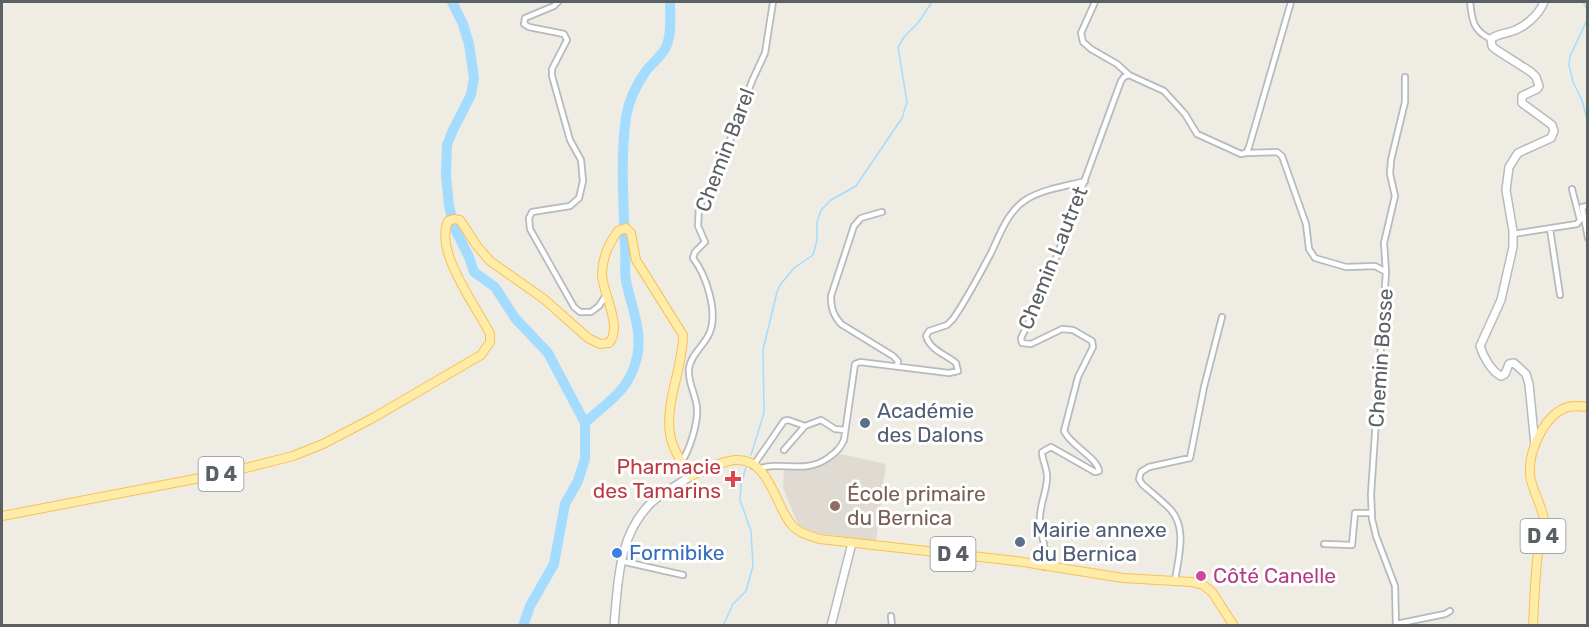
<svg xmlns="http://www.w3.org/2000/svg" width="1589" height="627" font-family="Rubik,sans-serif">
<rect width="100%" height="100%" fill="#efece3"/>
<path fill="#dfdbd2" d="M841 454 886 464 876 541 810 532 798 524 783 488 784 470 817 468Z"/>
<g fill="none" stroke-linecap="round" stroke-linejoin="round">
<path stroke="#a3dcff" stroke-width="1.5" d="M1583 2 1588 11
M1588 18 1570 56 1569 65 1573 82 1582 100 1588 123
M751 455 764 413 763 350 777 292 780 285 794 268 813 255 817 240V222L821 210 831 200 856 186 902 118 907 102 898 47 904 37 918 23 932 2
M723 626 733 604 746 591 753 566 751 531 740 500 741 485 746 467"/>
<path stroke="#a3dcff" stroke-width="10" d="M452 2 463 24 469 44 474 78 471 95 453 130 447 145 446 175 449 206 455 229 469 257 474 272 495 287 515 318 548 353 585 423
M523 626 530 606 554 564 565 504 578 481 585 459V423C609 400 629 392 637 357 643 331 631 306 626 281 624 271 626 260 625 249 624 206 620 161 626 117 629 100 636 85 646 71 652 63 662 56 666 47 672 33 670 16 670 2"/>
<g stroke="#b6babe" stroke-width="8">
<path id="street" d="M558 2 554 6 525 18 524 24 529 27 564 34 567 40 552 69V76L570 140 581 160 583 181 579 198 570 206 532 212 529 218 530 229 574 307 580 312H591L599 306 606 295
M1095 2 1081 33 1083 42 1091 49 1117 64 1129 75 1164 91 1185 114 1197 134 1241 154 1246 153 1249 147 1291 2
M1470 2C1472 20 1473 31 1491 39
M1246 153 1277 152 1282 156 1306 224 1309 249 1315 258 1346 267 1375 266 1386 272 1371 494 1372 519 1376 536 1395 586 1396 626
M1587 206 1582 207 1588 238
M882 212 861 218 854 226 831 296C831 308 833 315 841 324L893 356 898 361 897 366
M1550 229 1560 295
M1513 234 1577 224 1580 220 1572 189
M1386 272 1384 243 1395 196 1390 174 1391 160 1405 102V77
M784 450 805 426 821 420 835 429 845 430
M682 461C690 449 698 423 697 408 696 395 687 381 689 368 691 354 705 345 710 332 718 311 706 275 693 258L695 252 705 242 698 226 699 207 719 170 752 81 765 53 773 2
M753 466 784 421 788 420 805 426
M758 469C782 460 804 475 828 458 836 452 840 449 844 440L855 364 860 362 949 373 958 371 956 363C945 354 930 350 926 336L929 331 947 325 953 319C967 299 978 277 990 255 1000 235 1007 211 1027 199 1044 189 1066 186 1085 181
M1324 544 1352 545 1355 513H1372
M621 561 683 575
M1044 567C1048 551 1042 540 1040 525 1038 508 1046 495 1047 479 1048 469 1042 461 1042 452L1051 447 1095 472 1099 471C1097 457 1071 446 1064 431L1078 377 1093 347 1092 341 1073 330 1062 329 1031 344 1022 343 1021 338 1044 291 1121 81 1124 77 1129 75
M1175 581C1178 558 1188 528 1170 509 1161 500 1151 492 1142 484L1139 479 1141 472 1149 467 1190 458 1204 387 1222 317
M891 616 892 626
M1396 624 1445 614 1450 611"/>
</g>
<g stroke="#b7bbc0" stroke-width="10">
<path id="secondary" d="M1535 445 1529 384 1526 374 1514 363 1509 364 1505 374 1501 376C1491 371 1483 356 1480 346L1501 300 1513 247V231L1506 190 1509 167 1518 153 1551 138 1554 131 1552 125 1522 103V96L1537 89 1539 86 1536 77 1531 72 1495 49 1492 46 1491 39C1497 34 1503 34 1510 32 1524 28 1539 15 1544 2
M614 626C618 582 618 534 652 502 664 492 679 484 691 476
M831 626 852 543"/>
</g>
<g stroke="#f9c152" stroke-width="10">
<path id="primary" d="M2 516 226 473 293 456 323 444 373 418 481 355 490 342V334C477 307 434 252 448 221L454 219 460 220 477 246 490 261 544 299 588 338 600 344 609 343C623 327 603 294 602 275 602 259 609 243 618 231L626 228 631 233 636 260 683 335C683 368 665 401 670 434 672 449 683 464 691 476 705 470 721 461 736 460 769 458 775 505 791 524 798 533 810 536 820 539L1016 561 1123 578 1192 582 1203 585 1212 592 1234 626
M1533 626C1534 604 1535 582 1537 561 1538 547 1546 533 1544 520 1542 505 1532 491 1530 475 1528 453 1543 417 1565 408 1572 405 1580 406 1588 407"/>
</g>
<use href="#street" stroke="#fff" stroke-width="4.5"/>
<use href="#secondary" stroke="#fff" stroke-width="7"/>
<use href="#primary" stroke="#ffeca8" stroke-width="8"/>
</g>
<g fill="#5c6f8a" stroke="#fff" stroke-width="2">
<circle cx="865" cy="423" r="6"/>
<circle cx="1020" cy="542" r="6"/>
</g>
<path fill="#e0444e" stroke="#fff" stroke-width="2" d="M730 470h6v6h6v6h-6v6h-6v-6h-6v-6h6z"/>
<circle fill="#8d6e63" stroke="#fff" stroke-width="2" cx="835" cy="506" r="6"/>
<circle fill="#3f7fe0" stroke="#fff" stroke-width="2" cx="617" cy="553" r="6"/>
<circle fill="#d1479c" stroke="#fff" stroke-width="2" cx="1201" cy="576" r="6"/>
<g text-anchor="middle" stroke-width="6" stroke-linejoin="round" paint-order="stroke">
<g fill="#fff" stroke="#8c9093" stroke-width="1.5">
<rect x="198.5" y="457" width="45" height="34" rx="4.5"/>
<rect x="1520.5" y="519" width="45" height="34" rx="4.5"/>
<rect x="930.5" y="537" width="45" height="34" rx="4.5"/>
</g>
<g font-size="20" font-weight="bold" fill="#5b6065">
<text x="221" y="481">D 4</text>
<text x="1543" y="543">D 4</text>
<text x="953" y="561">D 4</text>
</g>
<g font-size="21" fill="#5b6065" stroke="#fff">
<text transform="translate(725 150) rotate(-69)" y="7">Chemin Barel</text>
<text transform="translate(1053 258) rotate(-68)" y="7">Chemin Lautret</text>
<text transform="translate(1381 358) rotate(-86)" y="7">Chemin Bosse</text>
</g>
<g font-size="21" fill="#4e5e75" stroke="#fff" text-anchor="start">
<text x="877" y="418">Académie<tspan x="877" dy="24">des Dalons</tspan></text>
<text x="1032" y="537">Mairie annexe<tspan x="1032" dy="24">du Bernica</tspan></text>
</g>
<g font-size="21" fill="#be3a42" stroke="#fff" text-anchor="end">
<text x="721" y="474">Pharmacie<tspan x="721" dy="24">des Tamarins</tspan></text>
</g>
<g font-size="21" fill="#785e54" stroke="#fff" text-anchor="start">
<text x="847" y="501">École primaire<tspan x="847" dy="24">du Bernica</tspan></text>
</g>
<g font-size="21" fill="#366cbe" stroke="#fff" text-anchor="start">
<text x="629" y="560">Formibike</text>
</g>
<g font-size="21" fill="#b23c85" stroke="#fff" text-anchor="start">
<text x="1213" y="583">Côté Canelle</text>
</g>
</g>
<rect width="1589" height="627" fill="none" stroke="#5b6065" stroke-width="6"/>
</svg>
